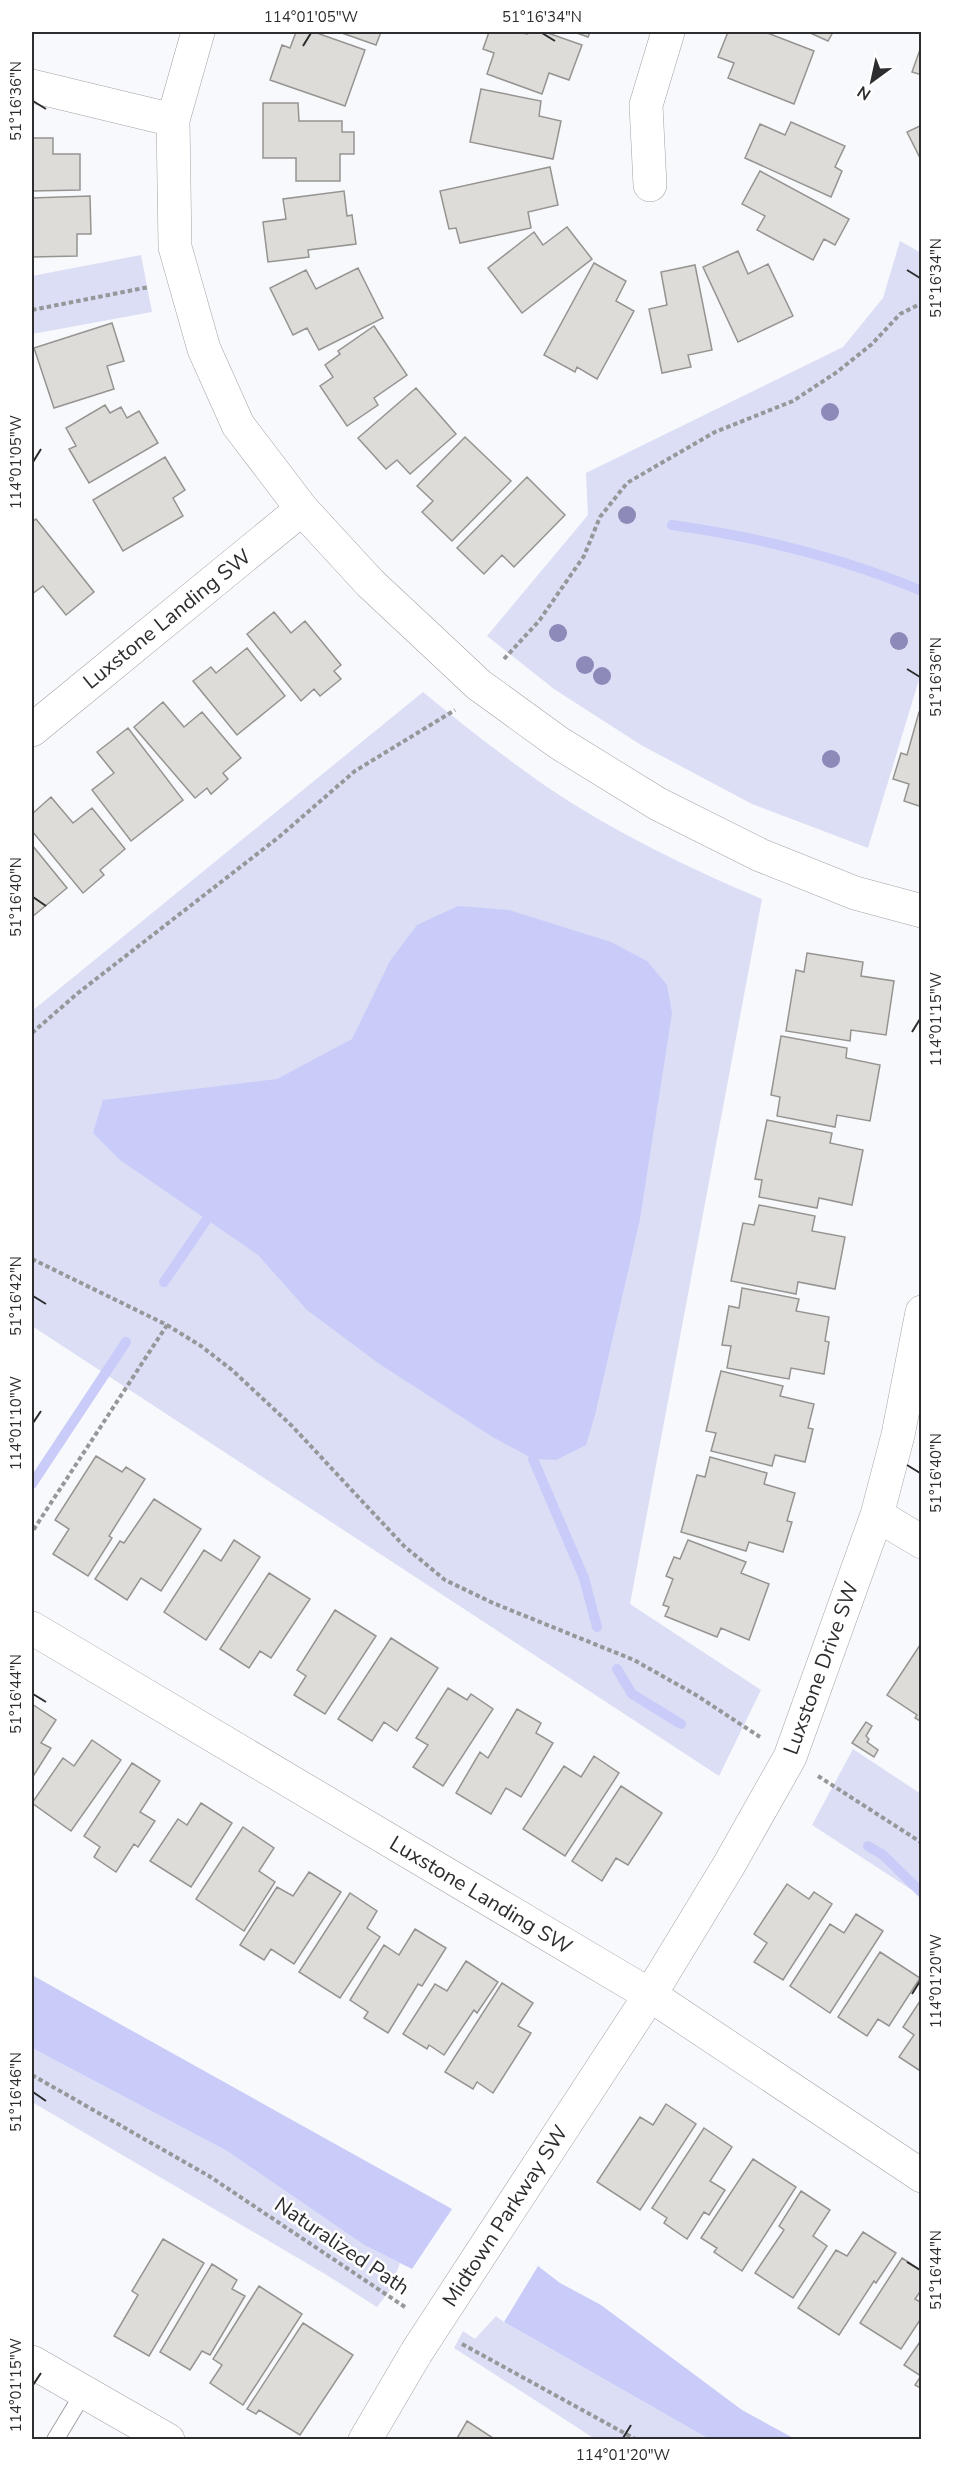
<svg xmlns="http://www.w3.org/2000/svg" width="953" height="2471" font-family="'Nunito Sans',sans-serif">
<rect width="100%" height="100%" fill="#f8f9fc"/>
<path fill="#dcdef6" d="M900 241 921 253V673L868 848 752 804 641 745 554 689 487 636 588 515 586 473 843 347 883 298Z
M141 255 152 312 32 334V276Z
M423 692C463 725 504 757 547 787 614 832 688 868 762 899L630 1604 761 1690 719 1776 32 1326V1011Z
M853 1749 921 1794V1896L812 1825Z
M32 2048 227 2151 364 2245 400 2263 390 2290 377 2307 325 2274 32 2102Z
M496 2316 504 2322 709 2439H595L454 2348 463 2331 475 2339Z"/>
<path fill="#c9ccf9" d="M458 906 509 910 611 942 647 961 667 985 672 1013 640 1219 595 1415 586 1445 556 1460 533 1459 491 1436 378 1363 307 1310 258 1255 120 1160 93 1133 103 1100 277 1079 352 1039 390 961 417 925Z
M32 1975 452 2209 412 2269 364 2245 227 2151 32 2048Z
M538 2266 560 2283 601 2305 742 2410 795 2439H709L504 2322Z"/>
<g fill="none" stroke-linecap="round" stroke-linejoin="round">
<path stroke="#c9ccf9" stroke-width="10" d="M672 525C758 537 841 557 922 591
M164 1282 207 1219
M533 1459 584 1578 597 1627
M32 1484 126 1342
M617 1669 632 1694 681 1724
M868 1846 883 1855 922 1893"/>
</g>
<path fill="#dedcd9" stroke="#969491" stroke-width="1.5" d="M296 32H314L365 50 345 106 270 80 282 45 290 48Z
M339 32H381L376 45Z
M489 32H520L527 34 528 32H545L582 45 569 80 549 73 542 94 487 74 494 53 483 49Z
M574 32H590L588 37Z
M728 32H765L814 51 794 104 728 78 734 63 718 57Z
M808 32H833L828 41Z
M922 44V75L912 72Z
M481 89 541 101 539 116 561 121 553 159 470 142Z
M263 103H298L299 121H342V132H354V154H340V181H296V158H263Z
M791 122 845 146 835 167 842 171 831 197 745 158 760 124 785 135Z
M922 125V157L920 158 907 132Z
M32 138H53V154H80V190L32 191Z
M550 167 558 205 528 212 531 228 460 243 456 228 449 229 440 191Z
M760 171 849 219 835 245 824 239 813 260 757 230 765 216 742 204Z
M344 191 347 216 352 215 356 244 308 250 309 257 268 262 263 222 286 219 283 199Z
M90 196 91 234H77V256L32 257V198Z
M567 227 592 259 522 313 488 268 534 232 543 245Z
M738 251 748 274 768 264 793 316 738 342 703 267Z
M594 263 626 281 616 301 634 311 597 379 577 367 575 372 544 355Z
M695 265 712 350 688 355 691 367 662 373 649 309 667 305 661 272Z
M358 268 383 318 319 350 307 328 293 335 270 288 306 270 316 289Z
M112 323 124 361 107 366 114 389 54 408 34 348Z
M374 326 407 375 374 398 378 405 347 426 320 386 333 377 325 365 340 354 338 351Z
M416 388 456 434 410 474 397 460 386 469 358 438Z
M105 405 110 413 121 407 127 418 139 411 158 443 89 483 69 449 76 446 66 428Z
M465 437 511 481 452 541 422 512 433 501 417 486Z
M165 457 185 490 173 498 183 516 123 551 93 500Z
M527 477 565 515 514 567 502 555 484 574 457 548Z
M36 519 94 592 66 615 43 586 32 594V522Z
M274 612 291 633 305 621 341 665 334 671 341 679 320 696 314 689 301 701 247 634Z
M247 648 285 696 237 735 193 681 211 667 216 673Z
M163 702 184 727 202 712 241 758 223 773 228 779 211 794 207 788 195 798 134 727Z
M919 712H922V807L904 801 909 784 893 779 901 753 907 755Z
M128 728 183 800 131 841 92 790 114 773 97 752Z
M51 797 73 823 92 808 125 849 100 870 104 875 83 893 32 831V814Z
M32 845 67 888 32 917Z
M807 953 863 962 861 976 894 981 886 1035 851 1030 850 1041 786 1031 796 970 804 972Z
M781 1036 847 1048 846 1058 880 1065 870 1121 837 1115 835 1127 777 1116 780 1097 771 1095Z
M767 1120 832 1133 830 1143 863 1150 852 1205 819 1198 817 1208 759 1197 762 1180 755 1179Z
M759 1205 815 1216 812 1231 845 1237 835 1289 798 1282 796 1294 731 1281 743 1223 754 1225Z
M742 1288 799 1299 796 1311 829 1317 825 1341 829 1342 824 1374 791 1368 789 1379 727 1368 731 1346 722 1345 729 1306 739 1308Z
M721 1371 783 1386 780 1396 814 1404 808 1428 813 1429 805 1462 775 1455 772 1466 711 1451 716 1433 706 1431Z
M96 1456 122 1472 126 1467 145 1479 109 1536 112 1538 88 1576 53 1554 69 1529 55 1520Z
M710 1457 767 1473 764 1484 795 1493 787 1521 792 1522 783 1552 749 1542 746 1551 681 1532 697 1475 705 1477Z
M154 1499 201 1529 161 1591 141 1578 127 1600 95 1579 120 1541 124 1543Z
M234 1540 260 1557 206 1640 164 1612 204 1550 221 1561Z
M688 1540 746 1562 741 1573 769 1584 749 1640 721 1628 717 1637 665 1616 669 1607 663 1605 673 1579 666 1576 674 1557 680 1559Z
M269 1573 310 1599 271 1658 260 1651 249 1668 220 1649Z
M335 1610 376 1636 325 1714 294 1695 306 1676 297 1670Z
M391 1638 438 1668 397 1731 384 1722 372 1741 338 1719Z
M922 1642V1722L915 1718 917 1715 887 1695Z
M448 1688 467 1700 471 1694 493 1709 443 1786 413 1767 428 1745 416 1738Z
M32 1704 56 1720 41 1743 51 1748 32 1778Z
M517 1709 541 1723 536 1733 553 1743 521 1797 506 1788 491 1814 456 1793 480 1752 488 1758Z
M866 1722 872 1726 866 1736 869 1739 867 1742 878 1750 874 1757 852 1743Z
M92 1740 121 1760 71 1831 32 1803 63 1758 74 1766Z
M594 1756 619 1773 565 1856 523 1829 564 1766 581 1777Z
M132 1763 160 1781 140 1812 155 1821 138 1847 134 1844 116 1872 94 1857 100 1847 84 1836Z
M621 1786 662 1813 628 1865 616 1858 602 1881 572 1861Z
M201 1803 232 1823 191 1887 150 1861 178 1819 187 1825Z
M243 1827 274 1848 259 1871 275 1882 244 1931 196 1899Z
M309 1872 341 1892 294 1964 271 1949 264 1960 240 1945 277 1887 293 1896Z
M787 1884 809 1899 814 1892 832 1904 783 1980 754 1962 767 1943 754 1934Z
M350 1893 377 1911 367 1928 380 1937 340 1998 299 1972Z
M856 1914 883 1931 830 2013 790 1986 830 1924 844 1933Z
M415 1929 446 1948 422 1986 418 1984 388 2033 364 2018 368 2012 350 2000 384 1945 399 1955Z
M880 1952 920 1978 889 2026 878 2019 867 2036 838 2017Z
M466 1961 498 1982 477 2013 474 2010 444 2055 429 2045 427 2049 403 2034 435 1984 447 1991Z
M502 1983 533 2003 518 2026 531 2033 493 2093 477 2082 473 2089 445 2072Z
M922 1998V2072L899 2057 914 2035 903 2027Z
M666 2104 696 2124 640 2210 597 2182 640 2117 653 2125Z
M704 2128 732 2147 710 2181 725 2190 709 2215 704 2212 687 2239 664 2223 667 2218 652 2208Z
M753 2159 796 2187 742 2271 714 2252 717 2248 701 2238Z
M801 2191 830 2210 813 2236 827 2246 793 2298 755 2273 784 2230 779 2226Z
M863 2232 896 2253 876 2283 874 2281 839 2335 798 2308 836 2250 847 2256Z
M163 2239 204 2263 149 2356 114 2336 138 2295 132 2291Z
M902 2258 922 2271V2289L915 2299 922 2303V2317L901 2349 860 2323Z
M212 2264 237 2280 232 2289 245 2296 210 2355 202 2351 190 2370 160 2352Z
M259 2286 302 2314 243 2405 210 2383 222 2365 213 2359Z
M303 2323 353 2355 300 2435 259 2410 256 2414 247 2409Z
M922 2339V2389L915 2385 921 2376 904 2365Z
M467 2421 496 2440H456Z"/>
<g fill="none" stroke-linecap="round" stroke-linejoin="round">
<g stroke="#a3a3a7" stroke-width="18">
<path id="lane" d="M55 2440 84 2392"/>
</g>
<g stroke="#a3a3a7" stroke-width="34">
<path id="street" d="M198 32 173 120 175 247 204 349 238 425 302 509 370 583 463 670 479 685 559 743 658 804 760 855 855 893 922 911
M32 86 173 120
M650 185 646 105 668 32
M32 730 302 509
M877 1515 922 1542
M32 1628 650 1995 922 2176
M538 2166 650 1995 729 1865 790 1757 877 1515 898 1435 922 1312
M32 2362 168 2440
M365 2440 416 2353"/>
</g>
<path stroke="#969799" stroke-width="4" stroke-dasharray="4.5 3" stroke-linecap="butt" d="M32 310 149 287
M504 659 539 621 584 556 600 517 627 483 715 432 793 401 837 372 872 344 900 314 922 303
M32 1033 78 993 279 837 355 771 455 710
M32 1259 167 1325 32 1532
M167 1325 201 1346 232 1370 292 1426 404 1546 445 1580 493 1603 634 1660 696 1695 760 1737
M818 1776 922 1843
M32 2075 209 2176 405 2307
M462 2344 637 2440"/>
<use href="#lane" stroke="#fff" stroke-width="16"/>
<use href="#street" stroke="#fff" stroke-width="33"/>
<g stroke="#a3a3a7" stroke-width="34" stroke-linecap="butt">
<path id="street-bridge" d="M416 2353 538 2166"/>
</g>
<use href="#street-bridge" stroke="#fff" stroke-width="33"/>
</g>
<g fill="#8d89b8">
<circle cx="830" cy="412" r="9"/>
<circle cx="627" cy="515" r="9"/>
<circle cx="558" cy="633" r="9"/>
<circle cx="899" cy="641" r="9"/>
<circle cx="585" cy="665" r="9"/>
<circle cx="602" cy="676" r="9"/>
<circle cx="831" cy="759" r="9"/>
</g>
<path fill="none" stroke="#2d2d2f" stroke-width="2" d="M542 33 555 41M303 46 311 33M33 101 46 109M907 270 920 278M33 462 41 449M907 669 920 677M33 897 46 906M912 1032 920 1019M33 1296 46 1304M33 1423 41 1411M907 1465 920 1473M33 1694 46 1702M912 1994 920 1981M33 2092 46 2101M907 2262 920 2270M33 2385 41 2373M623 2438 631 2425"/>
<g text-anchor="middle" stroke-width="5" stroke-linejoin="round" paint-order="stroke">
<g font-size="21" fill="#2d2d2f" stroke="#fff">
<text transform="translate(167 619) rotate(-39)" y="7">Luxstone Landing SW</text>
<text transform="translate(821 1668) rotate(-70)" y="7">Luxstone Drive SW</text>
<text transform="translate(481 1895) rotate(31)" y="7">Luxstone Landing SW</text>
<text transform="translate(505 2216) rotate(-57)" y="7">Midtown Parkway SW</text>
<text transform="translate(342 2246) rotate(34)" y="7">Naturalized Path</text>
</g>
</g>
<rect width="953" height="2471" fill="none" stroke="#ffffff" stroke-width="66"/>
<g transform="translate(872 81) rotate(213)" stroke="#ffffff" stroke-width="4.5" paint-order="stroke">
<path d="M0-4.5L10 22L0 15L-10 22Z" fill="#2d2d2f"/>
<text y="-9" font-size="16" font-weight="bold" text-anchor="middle" fill="#2d2d2f">N</text>
</g>
<rect x="33" y="33" width="887" height="2405" fill="none" stroke="#2d2d2f" stroke-width="2"/>
<g font-size="15" text-anchor="middle" fill="#2d2d2f">
<text x="311" y="22">114°01'05"W</text>
<text x="542" y="22">51°16'34"N</text>
<text transform="translate(16 101) rotate(-90)" y="5">51°16'36"N</text>
<text transform="translate(936 278) rotate(-90)" y="5">51°16'34"N</text>
<text transform="translate(16 462) rotate(-90)" y="5">114°01'05"W</text>
<text transform="translate(936 677) rotate(-90)" y="5">51°16'36"N</text>
<text transform="translate(16 897) rotate(-90)" y="5">51°16'40"N</text>
<text transform="translate(936 1019) rotate(-90)" y="5">114°01'15"W</text>
<text transform="translate(16 1296) rotate(-90)" y="5">51°16'42"N</text>
<text transform="translate(16 1423) rotate(-90)" y="5">114°01'10"W</text>
<text transform="translate(936 1473) rotate(-90)" y="5">51°16'40"N</text>
<text transform="translate(16 1694) rotate(-90)" y="5">51°16'44"N</text>
<text transform="translate(936 1981) rotate(-90)" y="5">114°01'20"W</text>
<text transform="translate(16 2092) rotate(-90)" y="5">51°16'46"N</text>
<text transform="translate(936 2270) rotate(-90)" y="5">51°16'44"N</text>
<text transform="translate(16 2385) rotate(-90)" y="5">114°01'15"W</text>
<text x="623" y="2460">114°01'20"W</text>
</g>
</svg>
